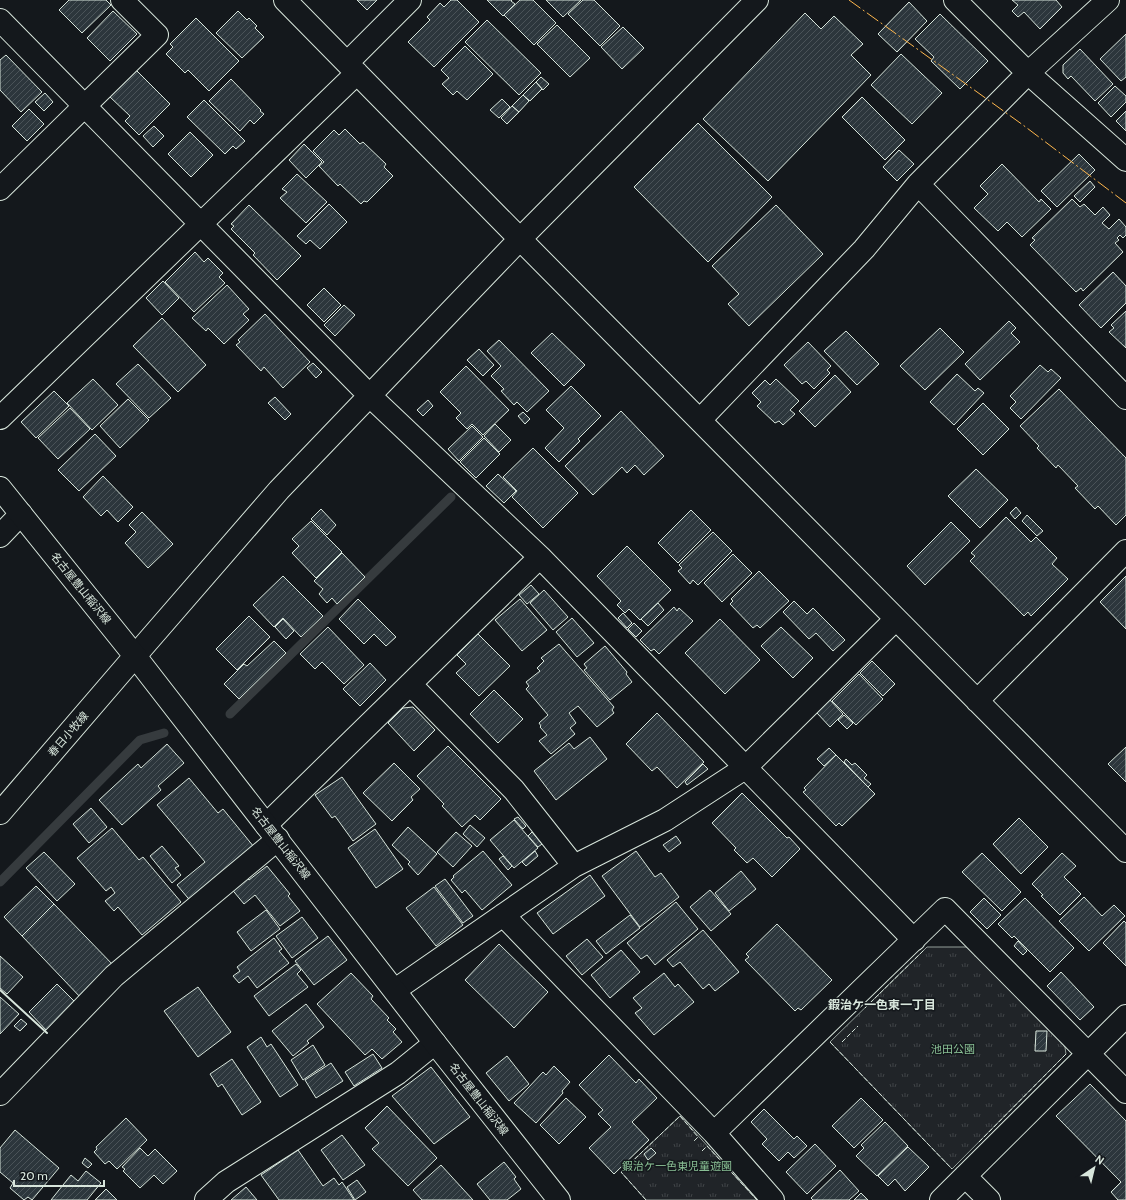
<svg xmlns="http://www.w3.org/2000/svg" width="1126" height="1200" font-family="Cabin,'Noto Sans JP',sans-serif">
<defs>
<pattern id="park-tufts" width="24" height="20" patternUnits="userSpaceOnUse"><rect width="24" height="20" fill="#202428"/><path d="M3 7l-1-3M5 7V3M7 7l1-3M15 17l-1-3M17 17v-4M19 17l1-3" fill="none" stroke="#404447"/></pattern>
<pattern id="building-hatch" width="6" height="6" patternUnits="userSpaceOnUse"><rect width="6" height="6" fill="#2c363c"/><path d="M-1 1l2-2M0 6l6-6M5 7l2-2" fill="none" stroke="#4a5358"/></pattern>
</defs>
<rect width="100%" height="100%" fill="#14181c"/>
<path fill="url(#park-tufts)" stroke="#939e99" d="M927 947H969L1064 1041 1066 1054 952 1169 830 1042Z
M680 1116 757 1200H646L621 1172Z"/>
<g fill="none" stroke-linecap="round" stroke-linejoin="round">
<path stroke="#363b3e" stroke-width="9" d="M230 714 451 497
M0 882 140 740 164 733"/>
</g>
<path fill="url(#building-hatch)" stroke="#d8e6dc" d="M69 0H106L111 5 82 33 59 10Z
M357 0H377L367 10Z
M451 0H457L479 22 434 67 408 42 430 20 427 17 440 3 444 7Z
M487 0H512L511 1 515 4 503 16Z
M520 0H533L556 23 534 45 504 15Z
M546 0H581L563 17Z
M583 0H594L620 26 600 46 568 14Z
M1012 0H1056L1062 7 1040 29 1024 12 1018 17 1012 11 1018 5Z
M909 2 927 21 897 52 878 34Z
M113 11 137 34 110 61 87 38Z
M238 11 247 20 249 18 257 26 255 28 264 37 242 58 216 33Z
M805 13 821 29 834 16 863 44 851 55 871 75 768 181 703 119Z
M940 14 988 61 960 89 931 61 934 57 915 39Z
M196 18 239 61 209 91 188 70 185 73 166 54 173 47 170 44Z
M487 20 541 73 519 95 465 42Z
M557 25 590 58 570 77 537 44Z
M623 27 644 48 622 69 601 47Z
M1126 34V77L1121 81 1100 59Z
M465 46 493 74 467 100 457 91 453 95 442 84 449 78 441 70Z
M1080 49 1113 84 1095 101 1071 76 1068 79 1063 73V65Z
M901 54 942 93 912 124 871 85Z
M6 55 42 92 21 112 0 90V60Z
M135 69 170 104 139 135 125 121 130 116 109 96Z
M541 77 549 84 543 90 536 82Z
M231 79 261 110 260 111 264 114 254 124 250 120 240 131 209 101Z
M536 82 542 89 530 101 523 95Z
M1115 86 1126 96V102L1111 117 1098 103Z
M45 93 53 102 44 111 35 102Z
M523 95 529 101 519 112 512 106Z
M862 97 905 140 885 160 842 117Z
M502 99 510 107 499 118 490 110Z
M204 100 245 141 236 149 233 146 225 154 187 117Z
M512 106 519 112 507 124 501 118Z
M29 109 44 124 27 141 12 126Z
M1126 111V131L1116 121Z
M698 123 772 197 708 262 634 187Z
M154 126 164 136 153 147 143 136Z
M345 129 360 144 363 142 386 164 384 167 393 176 367 202 364 201 361 204 340 184 338 186 319 166 324 162 313 151 334 130 339 135Z
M190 132 213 155 191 177 168 154Z
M304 144 322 162 306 178 289 160Z
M899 150 914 164 897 181 883 167Z
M1079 154 1095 170 1057 207 1041 191Z
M1002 164 1039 202 1041 199 1051 209 1022 237 1007 222 998 231 974 208 988 194 980 186Z
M297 174 327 202 306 223 280 198 287 192 282 189Z
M1090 181 1095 187 1080 202 1074 196Z
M1072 199 1080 207 1084 204 1095 215 1103 207 1110 215 1102 223 1109 229 1119 219 1126 227V235L1123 238 1120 235 1117 238 1119 240 1115 243 1123 252 1083 291 1081 288 1076 292 1030 245 1035 240 1032 238Z
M329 204 347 222 320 249 310 240 306 244 297 236Z
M249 205 301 256 277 280 253 255 255 253 231 229 234 226 231 224Z
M776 205 823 254 749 326 728 304 739 294 712 266Z
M195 252 204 262 208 258 223 273 219 277 225 283 194 312 165 282Z
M1113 272 1126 286V303L1101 328 1079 305Z
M163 281 179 298 162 315 146 298Z
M227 285 249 309 243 314 249 320 224 344 208 328 206 331 192 318Z
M324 288 341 305 324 322 307 305Z
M344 305 355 315 335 336 324 325Z
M1126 311V348L1109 332 1114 328 1111 325Z
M265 314 310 362 283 388 264 367 261 371 236 345 240 342 238 340Z
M162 318 206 365 178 392 133 346Z
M1009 321 1016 328 1011 333 1020 342 980 380 965 364Z
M940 328 964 352 925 390 900 366Z
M846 331 879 364 857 385 824 351Z
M552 333 585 365 564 386 531 353Z
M499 340 549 391 527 412 517 402 514 405 501 391 504 389 491 376 501 366 487 351Z
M808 342 831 366 827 370 830 373 814 389 806 381 802 384 784 365Z
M479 349 494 365 483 376 467 360Z
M313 363 322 372 316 378 307 368Z
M138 364 171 398 149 418 116 384Z
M1040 365 1048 372 1051 369 1061 378 1021 419 1010 408 1016 402 1010 396Z
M466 366 509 410 483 435 472 424 467 429 456 418 461 413 440 392Z
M957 374 975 391 978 388 984 393 954 425 930 402Z
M835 375 851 392 815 427 799 411Z
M93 379 118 405 92 430 67 403Z
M776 379 799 401 790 410 795 414 783 425 779 421 775 423 757 406 761 402 752 393 765 380 770 385Z
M571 386 601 416 578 439 580 441 559 462 545 448 564 428 546 410Z
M1059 389 1126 458V515L1116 525 1098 506 1095 509 1075 488 1078 486 1058 465 1056 468 1037 448 1039 446 1020 426Z
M54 391 69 406 36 438 21 422Z
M275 397 291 414 285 420 268 403Z
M128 399 149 420 120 448 100 426Z
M428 400 433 406 423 416 417 410Z
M983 403 1009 429 983 455 957 429Z
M70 408 90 429 58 459 38 438Z
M621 411 664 456 644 475 635 465 627 473 622 467 593 495 565 466Z
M523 412 530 419 525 424 518 416Z
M495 424 511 440 499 452 484 436Z
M472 426 483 437 459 461 448 449Z
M95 434 116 456 79 491 58 470Z
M484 438 500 454 476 478 460 462Z
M533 448 578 493 543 528 512 497 517 491 503 477Z
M976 469 1008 500 980 528 948 496Z
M498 474 516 491 504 503 486 486Z
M103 476 133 507 118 522 107 510 101 516 83 497Z
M1016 507 1021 513 1015 519 1010 513Z
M321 509 336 525 327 535 311 519Z
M691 510 711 530 678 563 658 543Z
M142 512 173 544 148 568 125 543 136 532 129 525Z
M1027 515 1043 531 1037 536 1022 521Z
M1006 517 1031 542 1036 537 1057 558 1052 564 1068 579 1031 616 1028 612 1024 616 970 561 975 556 971 553Z
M311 521 342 552 316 578 292 553 299 546 292 539Z
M951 522 970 541 925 585 907 566Z
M713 532 732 551 698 585 693 580 690 584 678 571 682 568 679 565Z
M627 546 671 590 640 620 629 609 625 613 617 605 621 601 597 576Z
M342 553 365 577 337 604 332 598 327 603 319 594 323 589 314 581Z
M733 554 752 573 722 602 704 583Z
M759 571 789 601 760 628 757 625 753 628 730 604 733 601 731 599Z
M283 576 323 616 301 637 283 618 274 627 253 605Z
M1126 576V629L1100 602Z
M531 585 539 594 527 604 519 595Z
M544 590 568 617 553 630 530 603Z
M358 599 396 637 386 646 374 634 364 644 339 619Z
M520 599 547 630 522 651 495 620Z
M794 601 807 614 813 608 845 640 833 651 816 633 809 639 783 612Z
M658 603 664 610 648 626 641 619Z
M674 607 677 611 679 608 693 621 659 654 654 649 651 651 640 640Z
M623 613 632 623 627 628 618 618Z
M249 616 270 637 237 670 216 649Z
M572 618 594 643 577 657 556 632Z
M283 619 294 631 286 639 275 627Z
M720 619 760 660 725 694 685 653Z
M634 623 642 631 636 637 628 629Z
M328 627 364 665 344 684 322 662 315 669 300 654Z
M781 627 813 658 793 678 761 646Z
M478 634 510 666 479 696 456 673 466 664 457 655Z
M274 641 286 653 239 699 224 684 244 664 247 666Z
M559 644 614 707 612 710 614 713 597 727 578 706 569 713 576 723 570 728 575 734 551 754 539 741 547 735 540 727 541 726 539 723 548 715 526 689 529 686 526 682 540 671 537 668 544 661 541 658Z
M605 646 627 672 626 674 632 682 610 700 584 670 587 668 584 664Z
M872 661 895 684 883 696 860 673Z
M370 663 386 680 360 706 343 689Z
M859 674 883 699 856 725 832 701Z
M494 690 523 719 498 743 470 714Z
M830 700 843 714 830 727 817 713Z
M413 707 435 730 414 751 388 723 403 708Z
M657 713 704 762 677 788 657 767 652 771 626 744Z
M844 715 853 723 847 729 838 720Z
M590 737 607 759 556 800 534 771 569 743 574 749Z
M167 744 184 763 158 786 161 790 122 825 99 800 138 764 141 768Z
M448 746 501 799 480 820 475 815 462 827 442 806 444 804 417 776Z
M1126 747V782L1108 764Z
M829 748 836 755 824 766 817 759Z
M836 755 875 794 842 826 839 823 836 826 803 792 806 790 804 788Z
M846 759 852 765 855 763 867 775 864 778 871 784 868 787 844 762Z
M394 763 420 789 411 797 413 800 392 821 363 793Z
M703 764 708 769 687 785 685 782Z
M342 777 376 824 353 841 335 816 332 818 315 795Z
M189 778 218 813 223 809 254 847 193 904 177 885 205 862 157 805Z
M742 793 787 838 789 837 800 849 772 877 753 858 747 863 734 850 736 848 712 823Z
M91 808 107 827 89 843 73 824Z
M518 817 526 826 523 829 514 819Z
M1019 818 1048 847 1021 874 993 844Z
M514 820 538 848 514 868 490 840Z
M470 825 485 838 477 847 463 834Z
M408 827 437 854 418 875 408 864 410 862 392 845Z
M112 828 139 860 143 857 181 902 142 935 118 907 114 911 105 901 115 893 111 887 106 891 77 858Z
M375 829 403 869 376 888 348 848Z
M456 832 472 846 453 867 437 852Z
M532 832 542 844 538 847 528 836Z
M676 836 681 843 669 852 663 845Z
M162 846 179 866 175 868 181 875 172 883 150 856Z
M483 851 512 885 482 910 465 890 462 893 451 880 454 877 453 876Z
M535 851 538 856 526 866 522 862Z
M636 851 655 877 661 873 679 897 640 927 602 876Z
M44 852 75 884 57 901 26 868Z
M982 853 1021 892 1002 911 962 872Z
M1062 853 1076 866 1064 877 1081 894 1060 915 1041 896 1043 895 1032 884Z
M503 856 512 866 508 870 499 859Z
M267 866 290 894 288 896 300 911 280 926 255 895 244 904 230 887 245 875 249 880Z
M741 871 756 889 729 911 715 893Z
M590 875 605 896 553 934 537 913Z
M445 879 473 916 463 923 435 886Z
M36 886 54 904 22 936 4 917Z
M434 887 463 925 436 946 406 908Z
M710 890 731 914 711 931 690 907Z
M1084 897 1102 916 1114 905 1125 916 1089 951 1059 921Z
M984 898 1001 915 987 929 970 912Z
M1025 898 1074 948 1050 972 1014 936 1012 938 998 924Z
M676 902 698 929 655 965 647 955 641 959 627 943Z
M54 904 115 967 82 999 22 936Z
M266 910 280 929 251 951 237 932Z
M630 915 640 928 606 954 596 941Z
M302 917 318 938 292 958 276 936Z
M1124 921 1126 923V966L1103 943Z
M777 924 832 980 801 1010 798 1008 795 1011 745 960 749 957 746 954Z
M703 930 739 972 715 991 709 984 703 989 680 962 673 967 667 960Z
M328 936 347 960 314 985 295 961Z
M274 938 282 949 279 951 289 963 257 988 248 976 239 983 233 976 240 971 237 967Z
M587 939 603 957 582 975 566 956Z
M1018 941 1027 951 1023 955 1014 946Z
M499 944 548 992 514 1028 465 980Z
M621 950 640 972 610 998 591 975Z
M0 956 23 977 7 994 0 988Z
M296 964 301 970 297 974 308 987 269 1016 254 996Z
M1061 972 1094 1007 1080 1020 1047 986Z
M351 973 373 996 371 999 389 1018 387 1020 396 1029 393 1032 402 1042 382 1059 372 1049 365 1055 317 1004Z
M664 973 675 987 678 984 694 1002 654 1035 635 1013 642 1008 633 998Z
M57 984 75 1002 47 1031 29 1012Z
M198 987 231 1032 198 1057 164 1011Z
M0 997 19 1014 0 1034Z
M306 1004 324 1027 307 1041 309 1043 293 1056 272 1031Z
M21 1019 27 1024 20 1031 14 1026Z
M1036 1031H1047L1046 1051H1035Z
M261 1037 267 1047 271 1044 298 1085 280 1097 247 1047Z
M313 1045 325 1065 303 1080 291 1060Z
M373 1054 382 1068 354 1086 345 1072Z
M609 1055 636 1083 639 1079 657 1098 632 1122 649 1140 614 1174 589 1148 611 1127 598 1114 603 1110 579 1085Z
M507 1056 529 1084 509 1101 486 1073Z
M232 1059 261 1102 242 1115 222 1084 218 1087 210 1074Z
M331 1063 343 1081 316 1098 305 1080Z
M554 1066 570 1082 562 1091 563 1093 536 1123 514 1103 543 1072 546 1075Z
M431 1067 470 1117 434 1144 392 1096Z
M1090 1084 1126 1121V1200H1118L1111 1192 1121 1182 1056 1116Z
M566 1098 586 1117 559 1144 540 1125Z
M861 1098 883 1120 854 1148 832 1126Z
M387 1106 437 1158 408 1186 372 1149 379 1143 365 1128Z
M764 1109 794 1139 797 1136 807 1146 794 1158 788 1152 779 1161 762 1144 767 1139 751 1122Z
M126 1118 147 1140 117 1169 109 1161 105 1164 94 1152 97 1149 96 1147Z
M885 1122 908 1146 877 1176 856 1156 864 1148 861 1145Z
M15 1130 59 1168 32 1200 28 1197 24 1200 10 1188 13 1183 0 1172V1148Z
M342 1135 365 1165 343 1180 321 1150Z
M815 1144 836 1166 807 1194 786 1172Z
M908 1147 929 1167 905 1191 895 1179 888 1186 878 1176Z
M140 1148 148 1156 155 1149 177 1171 163 1184 154 1175 140 1188 123 1171 125 1169 122 1167Z
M651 1148 656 1153 648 1160 644 1154Z
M298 1150 323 1186 334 1178 339 1185 342 1182 354 1200H279L261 1175Z
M85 1158 92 1164 88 1168 82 1163Z
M504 1162 516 1177 514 1179 521 1189 507 1200H490L477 1184Z
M441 1165 473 1200H422L413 1190Z
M840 1170 859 1191 849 1200H813L811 1198Z
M86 1171 101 1183 87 1200H51L71 1175 78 1181Z
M357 1180 366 1192 355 1200 347 1187Z
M246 1187 257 1200H231Z
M106 1189 117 1200H95Z
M861 1193 868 1200H854Z"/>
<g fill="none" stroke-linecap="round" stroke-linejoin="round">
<g stroke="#d8e6dc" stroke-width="24">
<path id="minor" d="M285 0 520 239 1126 851
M955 0 1028 73 1126 160
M0 20 370 396 540 557 914 940
M347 63 410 0
M918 184 1126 398
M0 189 157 35 122 0
M0 418 357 73
M700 420 864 249 918 184 1028 73 1108 0
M0 536 21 514
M135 656 279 490 520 239 757 0
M410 684 514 790 574 866
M977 701 1126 551
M266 825 540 557
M503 915 714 1133 773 1200
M395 990 574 866 665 820 745 768 896 619
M0 1094 114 976 278 839
M714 1133 945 909 1126 1092
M965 1176 989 1200
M206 1200 226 1182 398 1073 435 1043
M941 1200 1126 1016"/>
</g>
<g stroke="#d8e6dc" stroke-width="24">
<path id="major" d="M0 488 135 656 435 1043 559 1200
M0 813 135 656"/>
</g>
<use href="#minor" stroke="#14181c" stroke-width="22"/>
<use href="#major" stroke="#14181c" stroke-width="22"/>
<path stroke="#d8e6dc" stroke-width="1" stroke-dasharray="5 2" stroke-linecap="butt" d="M865 1008 924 950
M830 1042 952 1169
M842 1042 858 1026
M979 1142 1066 1054
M702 1151 707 1146 757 1200
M646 1200 621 1172 680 1116 698 1137 694 1141"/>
<path stroke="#d8e6dc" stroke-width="2" d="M0 990 47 1033"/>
<path stroke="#ffb74d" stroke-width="1" stroke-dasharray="14 3 2 3" stroke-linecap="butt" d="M849 0 1023 125 1126 203"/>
</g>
<g text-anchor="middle" stroke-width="3" stroke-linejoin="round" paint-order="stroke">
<g font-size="11" fill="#d8e6dc" stroke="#14181c">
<text transform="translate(81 588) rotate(51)" y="4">名古屋豊山稲沢線</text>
<text transform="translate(68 734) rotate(-49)" y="4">春日小牧線</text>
<text transform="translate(281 843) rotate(52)" y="4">名古屋豊山稲沢線</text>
<text transform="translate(479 1099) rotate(52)" y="4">名古屋豊山稲沢線</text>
</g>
<g font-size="11" fill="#8ac095" stroke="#14181c">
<text x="953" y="1053">池田公園</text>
<text x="677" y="1170">鍜治ケ一色東児童遊園</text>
</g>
<g font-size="12" font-weight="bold" fill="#d8e6dc" stroke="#14181c">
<text x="882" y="1009">鍜治ケ一色東一丁目</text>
</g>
</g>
<g transform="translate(1094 1168) rotate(35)" stroke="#14181c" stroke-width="3" paint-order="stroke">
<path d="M0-3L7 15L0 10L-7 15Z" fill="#d8e6dc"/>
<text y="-6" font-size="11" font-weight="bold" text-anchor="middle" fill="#d8e6dc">N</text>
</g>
<path d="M14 1180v6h90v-6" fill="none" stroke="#d8e6dc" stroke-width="2"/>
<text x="20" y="1180" font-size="12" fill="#d8e6dc" stroke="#14181c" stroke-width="3" paint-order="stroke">20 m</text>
</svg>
